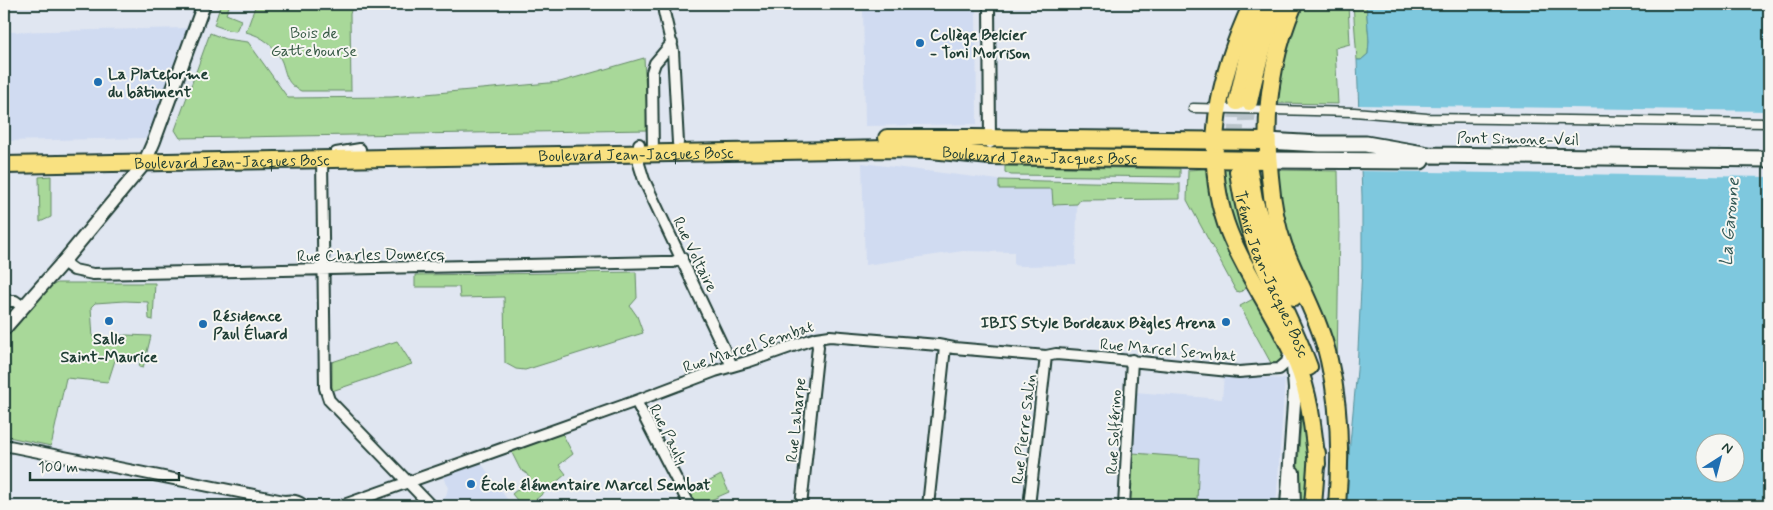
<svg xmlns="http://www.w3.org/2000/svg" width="1773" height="510" font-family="Mynerve,sans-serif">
<rect width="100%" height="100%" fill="#e0e6f1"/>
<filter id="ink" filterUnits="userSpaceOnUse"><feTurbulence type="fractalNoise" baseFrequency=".02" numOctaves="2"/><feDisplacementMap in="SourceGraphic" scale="10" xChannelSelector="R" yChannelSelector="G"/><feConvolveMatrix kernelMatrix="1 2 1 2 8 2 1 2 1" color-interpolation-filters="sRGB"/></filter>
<g filter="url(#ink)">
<path fill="#d0dbf1" d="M863 4H976L977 124 865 126Z
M188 28 148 138 4 141V32Z
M862 163 999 180V189H1052L1053 205 1077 204 1076 265 1019 266 1014 265V252L963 251 865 265Z
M1224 375 1285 379 1276 506H1129L1135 392 1222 399Z
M481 463 512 506H440L438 504 446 496 448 488 444 476Z"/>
<path fill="#a8d899" stroke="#648a66" d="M221 4H230L226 14 241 20 236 31 228 30 214 25Z
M256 4H353L350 14 351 91H301C286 83 287 77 282 62 276 46 262 36 246 32Z
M1297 4H1348L1350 44 1335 48 1338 104 1271 103Z
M1353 4H1366L1369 41 1368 54 1361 60H1357Z
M210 33 225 39 248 42 288 98 392 97 560 82 644 58 648 130 180 138 175 130Z
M1005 166 1180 169V177L1011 175 1005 172Z
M1222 168H1232L1301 357 1232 223Z
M1204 169 1212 174 1250 286 1240 292 1236 291 1187 200 1188 170Z
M1274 170 1338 171 1339 232 1337 372 1286 237Z
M51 176V217L40 222 39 177Z
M999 180 1180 184V199L1080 200 1077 204 1053 205 1052 189H999Z
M636 272 637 298 630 306 637 316 643 333 525 370 516 369 505 363 504 297 460 298 459 287H415V275Z
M57 283H155L153 320 149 319 148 302 125 301 95 303 91 307 93 338 127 335 151 336 143 368 139 367 140 360 117 354 108 382 66 378 51 446 4 436V341L50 287Z
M1253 299H1257L1284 348 1285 358 1279 365H1272L1240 306Z
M397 341 412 364 332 391V362Z
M1302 408 1310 448 1305 506H1299L1297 477Z
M562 433 573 454 559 465 566 474 528 506H522L512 494 530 479 526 473 520 469 511 451Z
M1133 453 1199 458 1197 500 1274 506H1129Z
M721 475 729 492 697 506 689 492Z"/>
<path fill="#7ec8de" stroke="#58909a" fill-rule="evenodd" d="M1366 4H1769V506H1344L1357 370 1362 268V196L1357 60H1361L1368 54 1369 41ZM1706 442H1736V472H1706Z"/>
<path fill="#e0e6f1" d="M1356 105 1769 111V177L1358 171Z"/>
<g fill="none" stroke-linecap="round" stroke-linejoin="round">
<path stroke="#b9c4cb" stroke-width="16" stroke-dasharray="16 8" stroke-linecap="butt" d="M1237 102 1235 152 1238 171
M1249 170 1247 120 1249 102"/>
<g stroke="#1f3d34" stroke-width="11">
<path id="pedestrian" d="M1193 108 1354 112 1427 118 1769 123"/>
</g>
<g stroke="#1f3d34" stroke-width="14">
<path id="minor" d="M666 4 664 12 673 51 678 143
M989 4 990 143
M639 144V164L644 180 732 366
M336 153 360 149
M653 154 652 72 655 63 672 43
M322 159 325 388 329 400 431 506
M63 262 74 270 93 274 663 262H673L682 258
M4 301H15L23 307
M636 401 690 506
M4 445 284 501C292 500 298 500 304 506
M1294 472 1295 506
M341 506 636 401 715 371 750 361 816 338 830 336 938 345 954 348 1046 356 1056 354 1081 356 1239 372 1279 369 1287 362 1290 350
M801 506 818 347 816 338
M928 506 945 347
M1029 506 1046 356
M1124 506 1132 360"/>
</g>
<g stroke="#1f3d34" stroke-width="16">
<path id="tertiary" d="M4 329 63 262 144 164 154 141 204 4
M1287 506 1295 389 1293 366"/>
</g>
<g stroke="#1f3d34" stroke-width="19">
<path id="secondary" d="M1267 141 1320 144H1366L1429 155 1769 159
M1268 160 1421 161"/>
</g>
<g stroke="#1f3d34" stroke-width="20">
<g id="primary">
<path d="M1252 4C1219 74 1200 157 1229 232 1247 278 1279 318 1297 364 1310 395 1313 430 1317 464"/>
<path d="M1294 4C1270 60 1263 117 1270 177 1272 201 1276 225 1284 247 1299 285 1320 320 1329 360 1340 407 1341 458 1337 506"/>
<path d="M1237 102 1250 44 1264 4"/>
<path d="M1249 102C1256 67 1265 36 1279 4"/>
<path d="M887 138H970L1267 141"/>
<path id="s1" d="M4 165 888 149 931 150 990 156 1268 160"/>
<path d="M1249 170 1254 199 1270 249 1294 297"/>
<path id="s2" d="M1238 171C1242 199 1248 228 1259 255 1276 293 1295 329 1309 367"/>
<path d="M1313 506 1317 453"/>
</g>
</g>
<use href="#pedestrian" stroke="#f6f6f2" stroke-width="8"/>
<use href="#minor" stroke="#f6f6f2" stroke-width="10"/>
<use href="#tertiary" stroke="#f6f6f2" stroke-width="12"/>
<use href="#secondary" stroke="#f6f6f2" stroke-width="15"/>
<use href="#primary" stroke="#f9e181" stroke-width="16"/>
</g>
</g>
<g fill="#1f6fb2" stroke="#f6f6f2" stroke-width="2">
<circle cx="920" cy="43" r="5"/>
<circle cx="98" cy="82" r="5"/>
<circle cx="109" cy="321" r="5"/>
<circle cx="1226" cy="322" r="5"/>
<circle cx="203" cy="324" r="5"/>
<circle cx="471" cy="484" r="5"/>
</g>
<g text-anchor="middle" stroke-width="4" stroke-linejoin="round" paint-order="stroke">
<g font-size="16" fill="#3a5c48" stroke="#f6f6f2">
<text x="314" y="38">Bois de<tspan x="314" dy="18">Gattebourse</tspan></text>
</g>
<g font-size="16" font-weight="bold" fill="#1f3d34" stroke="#f6f6f2" text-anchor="start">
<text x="930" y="40">Collège Belcier<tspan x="930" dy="18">- Toni Morrison</tspan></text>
<text x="108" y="79">La Plateforme<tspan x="108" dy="18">du bâtiment</tspan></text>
<text x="213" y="321">Résidence<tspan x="213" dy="18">Paul Éluard</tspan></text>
<text x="1216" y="328" text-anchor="end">IBIS Style Bordeaux Bègles Arena</text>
<text x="109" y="344" text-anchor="middle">Salle<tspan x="109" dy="18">Saint-Maurice</tspan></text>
<text x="481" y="490">École élémentaire Marcel Sembat</text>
</g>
<g font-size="16" fill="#1f3d34" stroke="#f6f6f2">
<text transform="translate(1518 138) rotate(1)" y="6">Pont Simone-Veil</text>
<text dy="6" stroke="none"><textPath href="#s1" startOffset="632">Boulevard Jean-Jacques Bosc</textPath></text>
<text dy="6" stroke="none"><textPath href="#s1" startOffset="1036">Boulevard Jean-Jacques Bosc</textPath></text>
<text dy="6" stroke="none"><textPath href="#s1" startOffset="228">Boulevard Jean-Jacques Bosc</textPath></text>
<text transform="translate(371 254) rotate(-1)" y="6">Rue Charles Domercq</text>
<text transform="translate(696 254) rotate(64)" y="6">Rue Voltaire</text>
<text dy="6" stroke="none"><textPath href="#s2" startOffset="109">Trémie Jean-Jacques Bosc</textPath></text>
<text transform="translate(748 346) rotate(-18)" y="6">Rue Marcel Sembat</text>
<text transform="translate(1168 349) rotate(5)" y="6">Rue Marcel Sembat</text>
<text transform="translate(795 420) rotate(-84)" y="6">Rue Laharpe</text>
<text transform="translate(1023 429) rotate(-83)" y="6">Rue Pierre Salin</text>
<text transform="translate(1113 432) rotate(-87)" y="6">Rue Solférino</text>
<text transform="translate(669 434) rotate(63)" y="6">Rue Pauly</text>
</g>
<g font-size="18" font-style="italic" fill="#325956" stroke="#f6f6f2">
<text transform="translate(1729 222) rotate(-85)" y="6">La Garonne</text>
</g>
</g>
<rect width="1773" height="510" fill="none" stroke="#f6f6f2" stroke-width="20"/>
<rect x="10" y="10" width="1753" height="490" fill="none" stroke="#1f3d34" stroke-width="2" filter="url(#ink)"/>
<g transform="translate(1720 458) rotate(36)"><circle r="24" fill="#f6f6f2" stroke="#a0aca6"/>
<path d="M0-4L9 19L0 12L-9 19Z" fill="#1f6fb2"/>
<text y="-8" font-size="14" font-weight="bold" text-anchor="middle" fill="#1f3d34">N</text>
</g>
<path d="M30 472v8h149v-8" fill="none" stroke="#1f3d34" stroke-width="2.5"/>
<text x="38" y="472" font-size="15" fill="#1f3d34" stroke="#f6f6f2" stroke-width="4" paint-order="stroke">100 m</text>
</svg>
